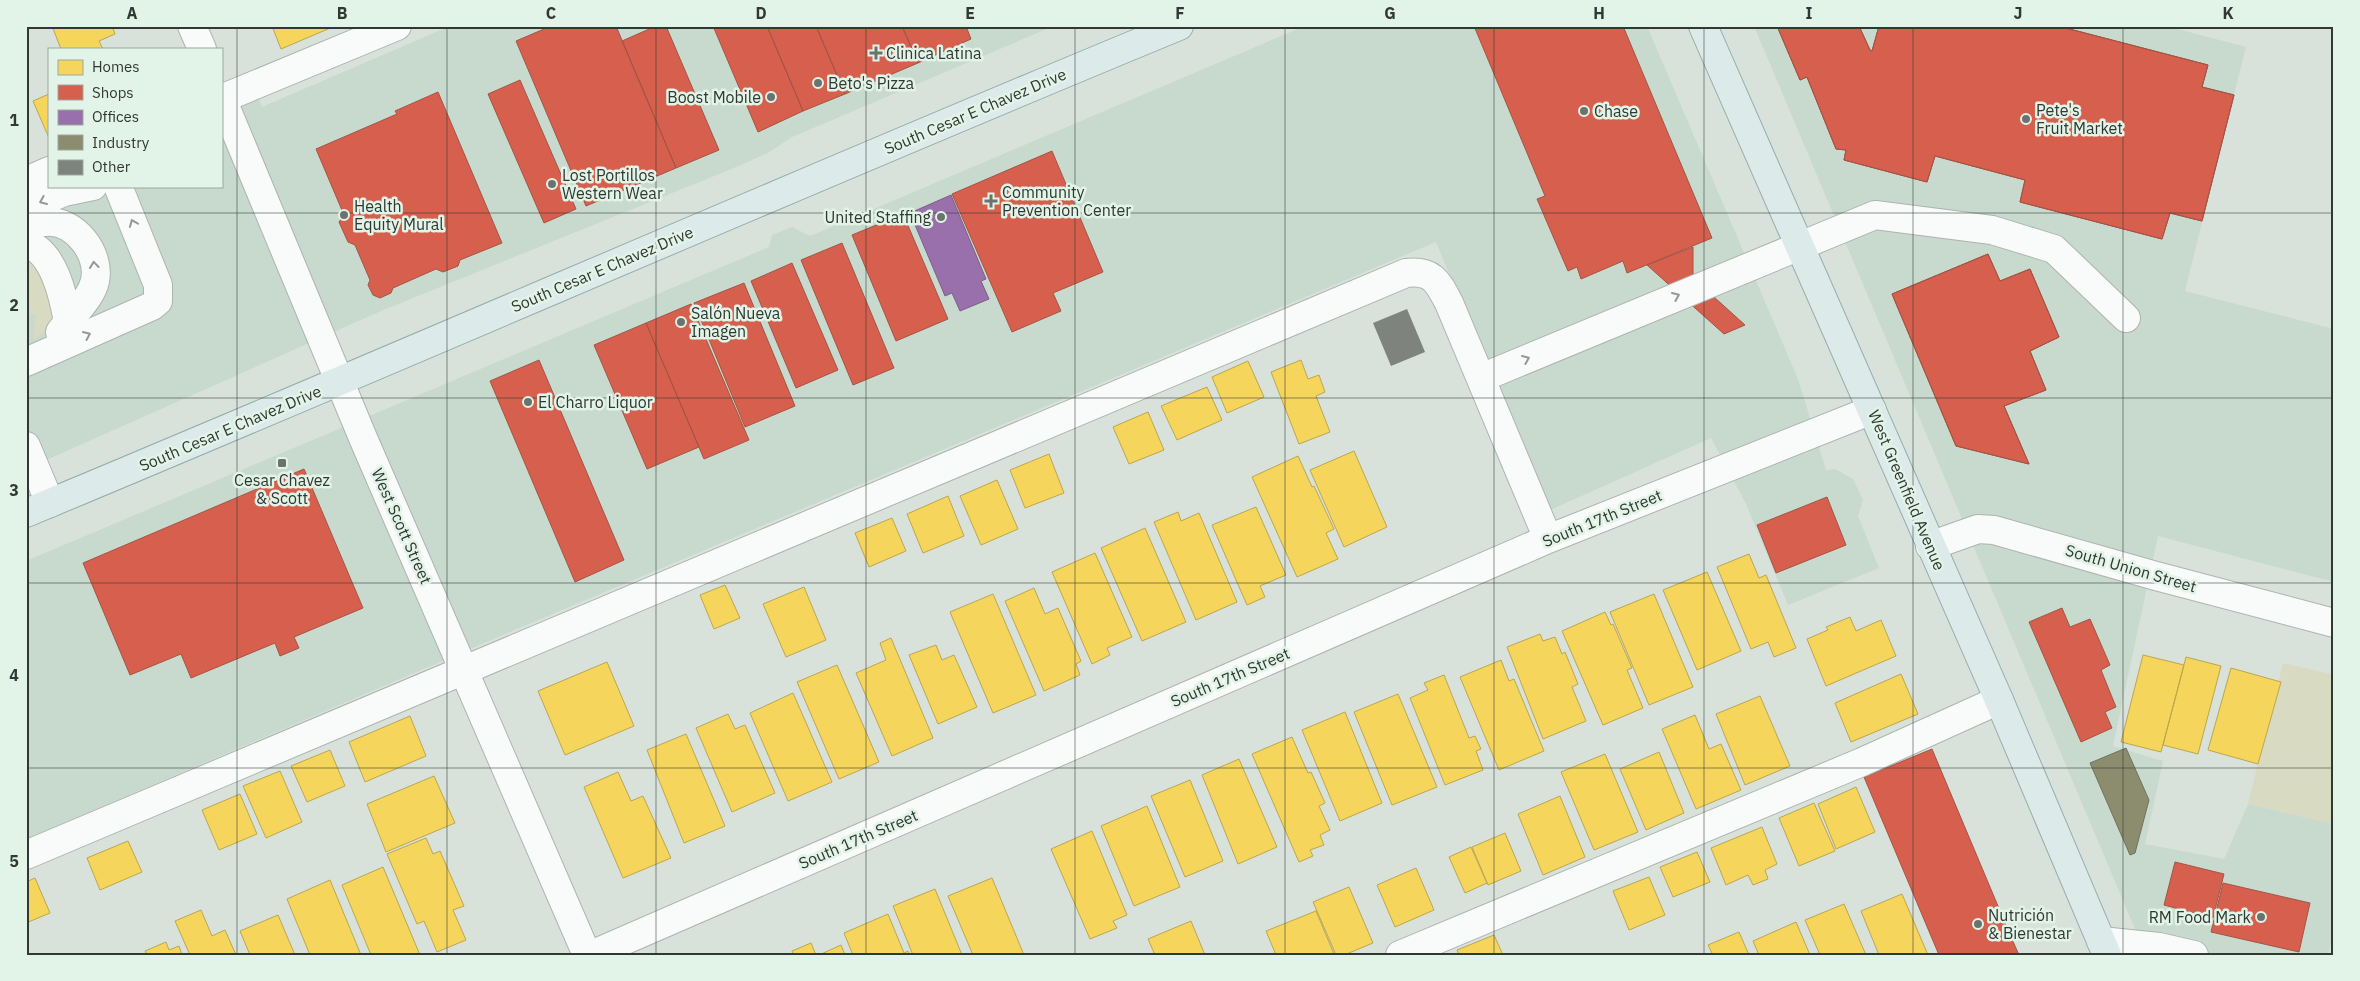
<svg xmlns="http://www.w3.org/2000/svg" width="2360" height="981" font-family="'IBM Plex Sans',sans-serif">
<rect width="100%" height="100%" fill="#d8e2db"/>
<path fill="#c8d9ce" d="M450 26H1054L792 137 768 153 729 170 381 311 26 469V191L49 186H221V107L256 93 262 107Z
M1305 26H1647L1798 379 1826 470 1835 469 1853 479 1863 500 1858 516 1879 568 1788 605 1746 504 1711 438 1548 511 1436 242 510 632 26 839V561L769 247 772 235 792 227 810 236Z
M1754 26H2166L2246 47 2185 291 2334 329V582L2158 536 2113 746 2163 761 2145 844 2224 859 2248 804 2334 824V930L2328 955H2146Z"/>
<path fill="#d9dac2" d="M26 258C43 269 57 300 52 320 50 330 41 335 33 340L36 314 26 313Z
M2283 663 2334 675V824L2248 804Z"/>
<path fill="#f6d55c" stroke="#bba650" d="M52 26H112L115 34 99 41 103 49H61Z
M272 26H335L281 49Z
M49 94V138L33 101Z
M1301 360 1308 379 1319 375 1325 392 1316 396 1330 432 1299 444 1271 372Z
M1248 361 1264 397 1227 413 1212 377Z
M1207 387 1222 420 1177 440 1161 406Z
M1148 412 1164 450 1129 464 1113 427Z
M1354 451 1387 527 1344 547 1310 470Z
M1049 454 1064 493 1025 508 1010 470Z
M1298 456 1312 487 1314 486 1334 529 1326 533 1338 559 1297 577 1252 477Z
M997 480 1018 529 981 545 960 496Z
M948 496 964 536 923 553 907 514Z
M1256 507 1286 575 1260 586 1265 597 1247 605 1212 525Z
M1178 512 1181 521 1199 513 1237 602 1196 620 1154 522Z
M892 518 906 551 869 567 855 533Z
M1145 528 1186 622 1142 641 1101 548Z
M1095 553 1132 637 1107 648 1110 655 1092 664 1052 572Z
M1749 554 1759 578 1766 575 1796 648 1774 657 1768 642 1751 649 1717 567Z
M1707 572 1741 651 1697 670 1663 590Z
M725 585 740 618 714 629 700 595Z
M804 587 826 640 786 657 763 604Z
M1034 588 1045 614 1058 608 1081 661 1076 664 1080 675 1044 691 1005 601Z
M993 594 1036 695 993 713 950 612Z
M1654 594 1693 687 1649 705 1610 612Z
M1605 612 1611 625 1613 624 1632 668 1627 670 1643 708 1603 725 1562 631Z
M1850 617 1856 631 1881 620 1896 656 1826 686 1807 639 1828 630 1826 627Z
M1540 634 1543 641 1555 637 1562 654 1565 652 1578 684 1572 687 1586 721 1543 739 1507 647Z
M891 638 933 738 892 756 856 673 886 660 880 643Z
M936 645 942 660 954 655 977 707 938 724 909 655Z
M2143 655 2184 665 2161 752 2121 742Z
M2186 657 2221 666 2198 754 2163 745Z
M1501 660 1509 681 1514 679 1544 751 1499 770 1460 677Z
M607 662 634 726 565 755 538 691Z
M837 665 879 762 839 779 797 682Z
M2231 668 2281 682 2258 764 2208 750Z
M1901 674 1918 714 1851 742 1835 703Z
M1444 675 1469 738 1475 736 1481 749 1476 751 1483 770 1445 785 1410 698 1428 690 1424 683Z
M793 693 832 782 788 801 750 713Z
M1398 694 1437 787 1392 805 1354 712Z
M1760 696 1790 766 1745 785 1716 714Z
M1345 712 1382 803 1340 821 1302 730Z
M728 714 735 729 745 725 775 793 732 812 696 728Z
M1695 715 1709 749 1721 744 1741 790 1696 809 1662 729Z
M410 716 426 756 365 782 349 742Z
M686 734 725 826 684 843 647 750Z
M1292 737 1308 773 1311 772 1325 803 1319 806 1330 830 1320 835 1324 845 1310 850 1313 856 1299 862 1252 754Z
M330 750 345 786 307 802 291 766Z
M1659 752 1684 813 1646 830 1620 769Z
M1605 754 1638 832 1594 850 1561 772Z
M1239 759 1277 847 1238 864 1202 775Z
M280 771 302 822 266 838 243 786Z
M618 772 631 801 643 796 671 858 623 878 584 787Z
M434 776 455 823 386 852 367 804Z
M1190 780 1223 861 1185 877 1151 796Z
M1856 787 1875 832 1836 849 1818 804Z
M240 794 257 834 219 850 202 810Z
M1560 796 1585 857 1543 875 1518 814Z
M1814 803 1835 851 1799 866 1779 818Z
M1147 806 1180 887 1134 906 1101 826Z
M1762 827 1777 864 1765 870 1768 879 1753 885 1748 875 1726 885 1711 848Z
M1092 831 1127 915 1113 921 1117 928 1090 939 1051 849Z
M1505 833 1521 871 1488 885 1472 847Z
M426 838 433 854 440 851 464 906 453 910 466 940 437 952 424 921 417 924 387 854Z
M128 841 142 872 100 890 87 858Z
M1471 847 1487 883 1465 893 1449 857Z
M1697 852 1710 882 1673 897 1660 867Z
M383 867 420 955H371L342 885Z
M1416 868 1434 910 1395 927 1377 885Z
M1649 877 1665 915 1629 930 1613 891Z
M35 878 50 913 26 923V882Z
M992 878 1024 955H973L948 896Z
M330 880 361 955H310L287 899Z
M1349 887 1373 943 1344 955H1336L1313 902Z
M935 889 962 955H913L893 906Z
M1902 894 1928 955H1879L1861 911Z
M1844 904 1866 955H1820L1805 920Z
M201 910 212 936 225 930 236 955H190L175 921Z
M1316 911 1334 954 1276 955 1266 931Z
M888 914 904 953 908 951 910 955H853L844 933Z
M278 915 295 955H250L240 931Z
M1191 921 1205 955H1155L1148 939Z
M1796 922 1810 955H1759L1753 941Z
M1739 932 1749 955H1713L1708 945Z
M1494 935 1503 955H1459L1457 950Z
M166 942 169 950 179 946 182 955H147L145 951Z
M811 943 816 955H793L792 951Z
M841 945 845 955H819Z"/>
<path fill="#d6604d" stroke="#a45445" d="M551 26H616L676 168 586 206 516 41Z
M656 26H666L719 150 676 168 622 41Z
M713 26H767L803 111 758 132Z
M767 26H816L845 94 803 111Z
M816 26H902L918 63 845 94Z
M902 26H966L971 39 918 63Z
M1474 26H1623L1712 238 1627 273 1623 261 1581 279 1577 267 1568 271 1537 199 1545 196Z
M1777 26H1859L1870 50 1872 51 1879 26H2058L2208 65 2202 87 2234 95 2202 221 2170 213 2162 239 2020 202 2025 180 1935 156 1927 182 1844 160 1846 150 1836 149 1807 77 1800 80Z
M1777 26H1859L1870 50 1872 51 1879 26H2058L2208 65 2202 87 2234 95 2202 221 2170 213 2162 239 2020 202 2025 180 1935 156 1927 182 1844 160 1846 150 1836 149 1807 77 1800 80Z
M520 80 576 209 544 223 488 94Z
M438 92 502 243 460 260 458 266 443 272 436 269 393 288 391 293 380 298 373 295 368 285 370 280 355 245 348 242 339 222 344 215 316 149 397 114 395 111Z
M1052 151 1103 272 1053 293 1061 311 1012 332 952 194Z
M903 214 948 319 896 341 852 235Z
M842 243 894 368 853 385 801 260Z
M1693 247V278L1745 325 1724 334 1647 265Z
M1988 254 2000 281 2030 269 2059 337 2030 351 2046 390 2004 406 2029 464 1956 446 1892 294Z
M1988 254 2000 281 2030 269 2059 337 2030 351 2046 390 2004 406 2029 464 1956 446 1892 294Z
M792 263 838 370 796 388 751 281Z
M744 283 795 406 745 427 694 303Z
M691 304 749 440 704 459 646 323Z
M646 323 699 447 647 469 594 345Z
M539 360 624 560 575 582 490 381Z
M304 469 363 608 294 637 299 648 280 656 275 643 191 678 181 654 130 675 83 563Z
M1827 497 1846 545 1776 573 1757 525Z
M2062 608 2070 627 2090 619 2110 665 2101 670 2116 707 2105 712 2112 728 2081 742 2029 622Z
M1932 749 2011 937 2019 955H1939L1864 777Z
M2175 862 2224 874 2213 918 2164 905Z
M2223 883 2310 903 2299 952 2211 932Z"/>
<path fill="#9970ab" stroke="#7a5f87" d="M951 195 986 279 981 281 989 299 960 311 952 293 945 296 910 213Z"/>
<path fill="#8c8c6e" stroke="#71725c" d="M2126 748 2149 800 2135 853 2130 855 2090 763Z"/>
<path fill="#7e837e" d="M1407 309 1425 352 1391 366 1373 323Z"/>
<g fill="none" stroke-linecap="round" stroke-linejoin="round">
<g stroke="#adb4af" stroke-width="30">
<path id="minor" d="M192 26 202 49
M221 96 363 438 587 955
M221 99 397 26
M26 181 49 171
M26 208 64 192 93 186
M26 227C32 226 39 222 45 222 74 219 101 253 95 281 91 297 78 309 68 322
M26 244C54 250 64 299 68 322L60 332
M26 362 152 306 158 301V285L118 186
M1481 378 1875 215 1992 230 2054 249 2126 318
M26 446 50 503
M1930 546 1978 529 1994 530 2156 576 2334 623
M26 855 1406 273C1433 270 1438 282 1449 303L1548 539
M2101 941 2159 947 2194 955
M591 955 1548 539 1872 410
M1400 955 1862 762 1999 700"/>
</g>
<g stroke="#93aea9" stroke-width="30">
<path id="major" d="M1703 26 1999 700 2107 955
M26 513C411 353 793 185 1179 26"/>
</g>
<use href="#minor" stroke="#f9fbfa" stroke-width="28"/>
<use href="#major" stroke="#dceae9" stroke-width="28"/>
</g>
<defs><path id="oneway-chevron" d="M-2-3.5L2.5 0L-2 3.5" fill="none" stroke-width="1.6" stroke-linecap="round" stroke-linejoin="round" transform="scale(1.25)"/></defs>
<g stroke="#959996">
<use href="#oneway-chevron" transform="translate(43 201) rotate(157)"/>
<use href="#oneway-chevron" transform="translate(133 223) rotate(-112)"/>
<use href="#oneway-chevron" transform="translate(94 265) rotate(-96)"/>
<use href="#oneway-chevron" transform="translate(1676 296) rotate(-23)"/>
<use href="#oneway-chevron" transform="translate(87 335) rotate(-24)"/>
<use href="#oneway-chevron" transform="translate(1526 359) rotate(-23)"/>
</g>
<path fill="none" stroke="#313733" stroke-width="1" stroke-opacity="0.55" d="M237 26V955M447 26V955M656 26V955M866 26V955M1075 26V955M1285 26V955M1494 26V955M1704 26V955M1913 26V955M2123 26V955M26 213H2334M26 398H2334M26 583H2334M26 768H2334"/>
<g fill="#6b736e" stroke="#e2f3e7" stroke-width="2">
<path d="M873.5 45.5h5v5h5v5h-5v5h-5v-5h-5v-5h5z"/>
<circle cx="818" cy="83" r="5"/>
<circle cx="771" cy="97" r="5"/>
<circle cx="1584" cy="111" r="5"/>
<circle cx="2026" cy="119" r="5"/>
<circle cx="552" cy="184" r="5"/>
<path d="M988.5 193.5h5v5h5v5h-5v5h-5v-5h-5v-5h5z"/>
<circle cx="344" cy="215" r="5"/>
<circle cx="941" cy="217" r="5"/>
<circle cx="681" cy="322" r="5"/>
<circle cx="528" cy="402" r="5"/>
<rect x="277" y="458" width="10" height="10" rx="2.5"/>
<circle cx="2261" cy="917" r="5"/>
<circle cx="1978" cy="924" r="5"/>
</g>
<g text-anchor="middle" stroke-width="5" stroke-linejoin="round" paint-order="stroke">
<g font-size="16" fill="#313733" stroke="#e2f3e7" text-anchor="start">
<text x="886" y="59">Clinica Latina</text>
<text x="828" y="89">Beto's Pizza</text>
<text x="761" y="103" text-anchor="end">Boost Mobile</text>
<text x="2036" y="116">Pete's<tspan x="2036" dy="18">Fruit Market</tspan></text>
<text x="1594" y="117">Chase</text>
<text x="562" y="181">Lost Portillos<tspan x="562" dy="18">Western Wear</tspan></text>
<text x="1002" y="198">Community<tspan x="1002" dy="18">Prevention Center</tspan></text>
<text x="354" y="212">Health<tspan x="354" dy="18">Equity Mural</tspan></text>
<text x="931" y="223" text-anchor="end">United Staffing</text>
<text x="691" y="319">Salón Nueva<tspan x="691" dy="18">Imagen</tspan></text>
<text x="538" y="408">El Charro Liquor</text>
<text x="282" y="486" text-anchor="middle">Cesar Chavez<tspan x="282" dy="18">&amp; Scott</tspan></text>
<text x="1988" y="921">Nutrición<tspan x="1988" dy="18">&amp; Bienestar</tspan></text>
<text x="2251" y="923" text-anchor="end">RM Food Mark</text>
</g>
<g font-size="16" fill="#313733" stroke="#e2f3e7">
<text transform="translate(975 111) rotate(-23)" y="6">South Cesar E Chavez Drive</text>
<text transform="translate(602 269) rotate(-23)" y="6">South Cesar E Chavez Drive</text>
<text transform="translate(230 428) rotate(-23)" y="6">South Cesar E Chavez Drive</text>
<text transform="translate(1907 490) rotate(67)" y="6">West Greenfield Avenue</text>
<text transform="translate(1602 518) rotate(-22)" y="6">South 17th Street</text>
<text transform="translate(402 526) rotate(66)" y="6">West Scott Street</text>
<text transform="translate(2131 568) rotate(16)" y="6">South Union Street</text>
<text transform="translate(1230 677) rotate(-23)" y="6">South 17th Street</text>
<text transform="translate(858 839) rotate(-23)" y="6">South 17th Street</text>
</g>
</g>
<rect width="2360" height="981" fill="none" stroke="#e2f3e7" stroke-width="55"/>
<rect x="48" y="48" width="175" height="140" fill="#e2f3e7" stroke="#9ba89f"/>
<rect x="58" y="60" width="25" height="15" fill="#f6d55c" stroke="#9ba89f"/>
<text x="92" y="72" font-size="15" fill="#313733">Homes</text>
<rect x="58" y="85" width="25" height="15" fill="#d6604d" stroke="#9ba89f"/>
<text x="92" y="98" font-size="15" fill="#313733">Shops</text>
<rect x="58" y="110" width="25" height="15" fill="#9970ab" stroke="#9ba89f"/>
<text x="92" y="122" font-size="15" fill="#313733">Offices</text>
<rect x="58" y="135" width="25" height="15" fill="#8c8c6e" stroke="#9ba89f"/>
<text x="92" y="148" font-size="15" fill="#313733">Industry</text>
<rect x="58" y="160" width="25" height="15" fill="#7e837e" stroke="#9ba89f"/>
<text x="92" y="172" font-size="15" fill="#313733">Other</text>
<rect x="28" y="28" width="2304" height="926" fill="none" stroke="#313733" stroke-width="2"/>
<g font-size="16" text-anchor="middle" font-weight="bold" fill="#313733">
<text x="132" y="19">A</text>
<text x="342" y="19">B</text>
<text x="551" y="19">C</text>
<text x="761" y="19">D</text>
<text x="970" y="19">E</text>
<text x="1180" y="19">F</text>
<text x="1390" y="19">G</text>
<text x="1599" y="19">H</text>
<text x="1809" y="19">I</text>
<text x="2018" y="19">J</text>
<text x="2228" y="19">K</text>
<text x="14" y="126">1</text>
<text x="14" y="311">2</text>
<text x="14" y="496">3</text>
<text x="14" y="681">4</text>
<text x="14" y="867">5</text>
</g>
</svg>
